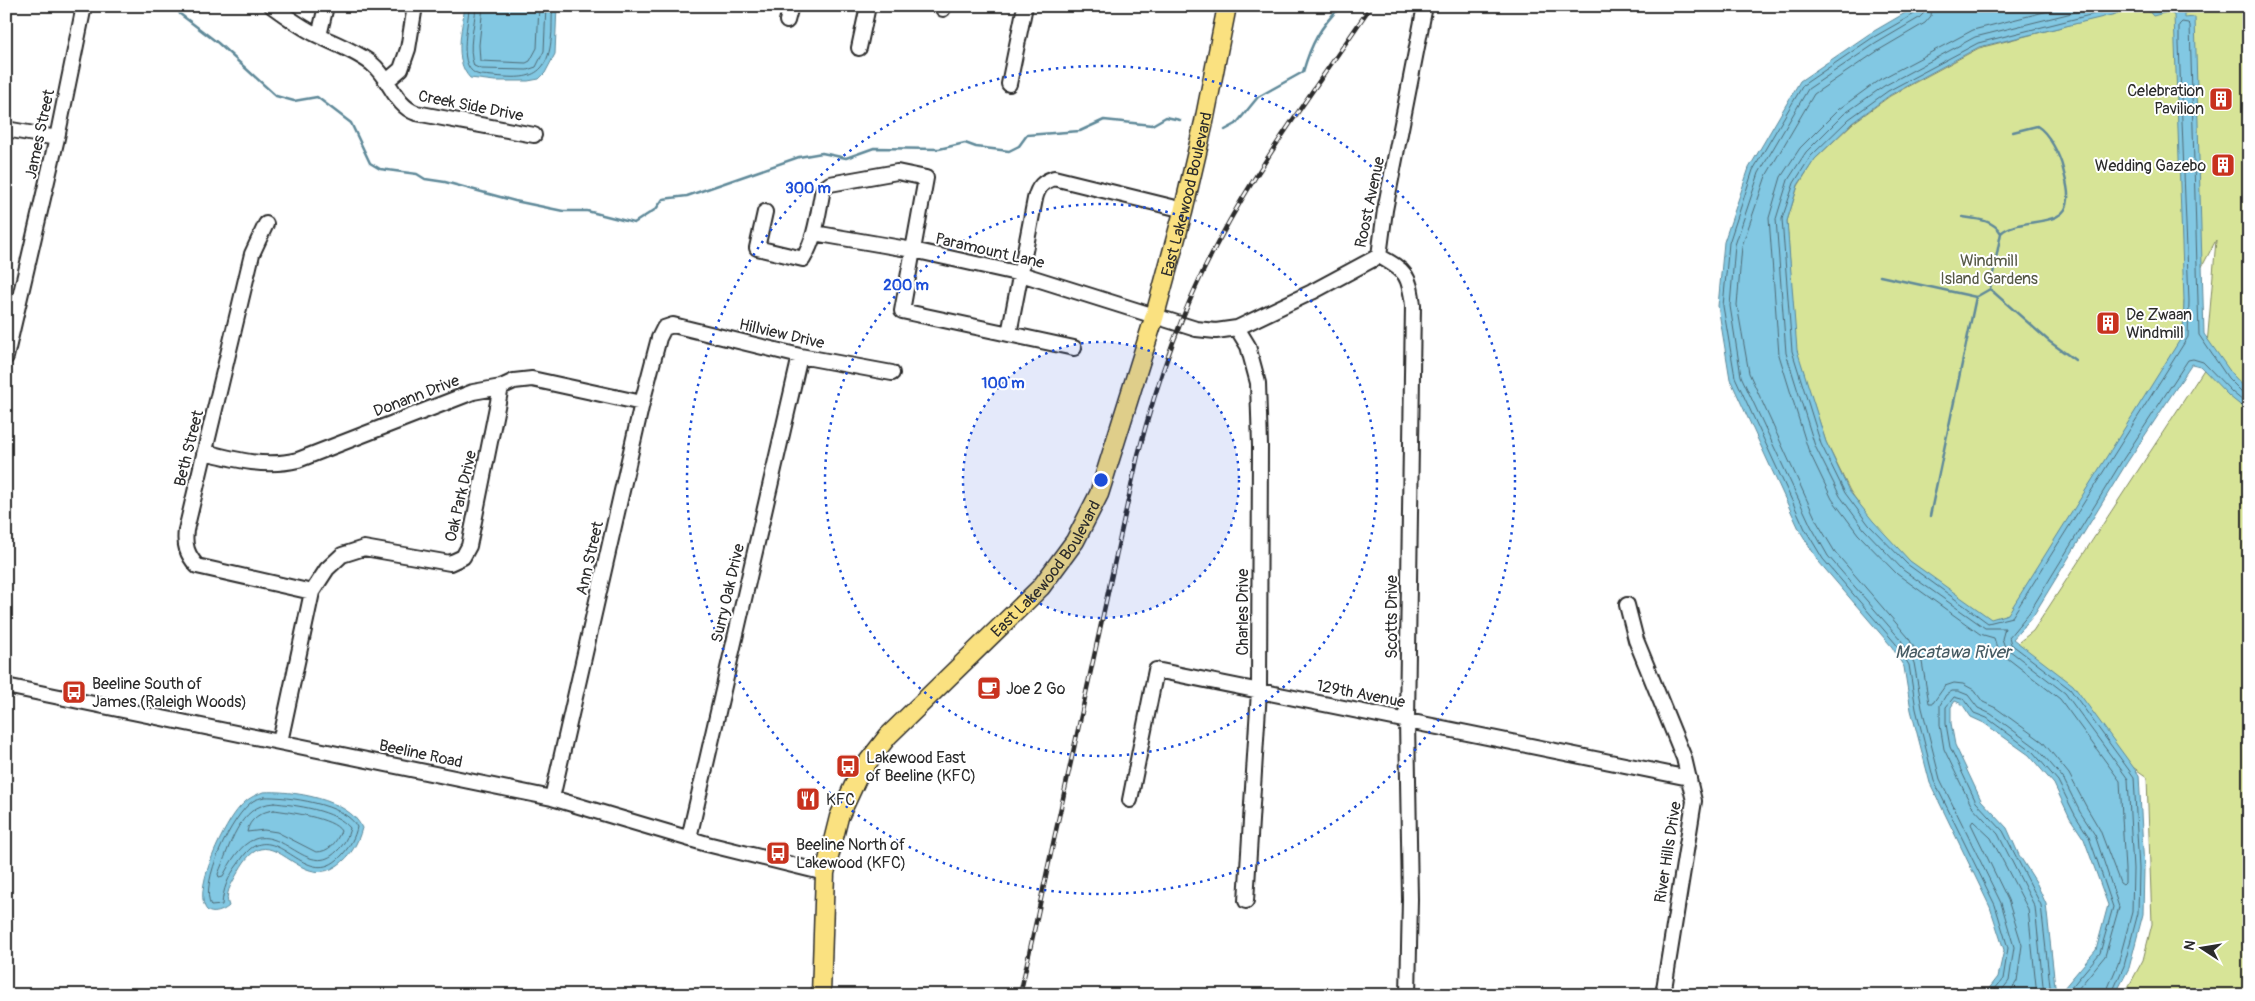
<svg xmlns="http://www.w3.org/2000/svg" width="2255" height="1001" font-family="Pangolin,sans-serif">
<rect width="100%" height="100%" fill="#fff"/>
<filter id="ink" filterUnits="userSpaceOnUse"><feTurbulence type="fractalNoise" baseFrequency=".02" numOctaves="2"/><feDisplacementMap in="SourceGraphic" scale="10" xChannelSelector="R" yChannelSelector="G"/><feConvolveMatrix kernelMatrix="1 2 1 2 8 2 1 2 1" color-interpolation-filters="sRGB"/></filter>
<g filter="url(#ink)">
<path fill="#d7e497" stroke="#818861" d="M2144 6H2249V995H2124L2143 960 2152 924 2147 777 2057 714 2010 649 2033 631 2205 368 2216 240 2184 301 2183 336 2009 614 1990 620 1909 561 1872 522 1850 491 1826 442 1796 350 1787 221 1798 186 1814 160 1853 123 1890 96 1979 48Z"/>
<path fill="#82c8e3" stroke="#5f8999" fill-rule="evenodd" d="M465 6H557L555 54 545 73 539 79 528 81H495L470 78C453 60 462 29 465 6Z
M1917 6H2195V12L2184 13V18L2195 17 2204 334 2232 374 2249 392V412L2229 396 2200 366 2192 364 2126 464 2033 616 2013 639 2073 685 2139 775 2144 869 2143 914 2129 968 2115 995H2058L2096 950 2108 905 2084 839 2070 818 2054 784 2029 755 1984 723 1971 717 1962 704 1955 701 1951 707V723L1955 745 1981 800 2007 828 2019 855 2036 882 2046 904 2056 995H1984L1998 977 2004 950 1990 907 1930 783 1911 710 1904 667 1892 647 1819 562 1800 531 1730 379 1718 306 1724 242 1749 168 1800 81 1869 34ZM2145 7 2153 16 2168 12 2174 15 2184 301 2183 335 2008 614 1991 619 1910 561 1873 521 1849 491 1826 442 1797 350 1787 221 1798 185 1815 159 1852 123 1890 95 1979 47Z
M263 792C291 790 350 799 362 828 358 843 351 856 338 865 306 888 283 843 260 849 249 852 242 865 237 874 231 885 224 894 229 906 224 911 209 917 205 907 194 886 225 823 240 807 247 799 253 796 263 792Z"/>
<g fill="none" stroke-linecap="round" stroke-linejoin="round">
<path stroke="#4e6a75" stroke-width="1" d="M469 6C469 25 455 70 480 75 515 77 546 87 551 41 553 30 551 18 553 6
M476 6C475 25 467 48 474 66L481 69 527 70 536 67 544 51 546 6
M483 6 479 45 480 61 526 63 530 61 537 48 539 6
M1919 6 1916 13 1872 38 1803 85 1753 170 1729 243 1723 306 1735 377 1805 529 1823 559 1896 644 1909 665 1916 709 1934 781 1995 905 2008 948 2003 979 1990 995
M1925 6 1924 13 1919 18 1875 44 1808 89 1759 173 1735 245 1730 306 1741 376 1811 526 1828 556 1901 640 1914 663 1922 708 1940 779 2001 903 2014 947 2009 981 1998 995
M1932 6 1931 16 1925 23 1879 50 1814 94 1766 176 1742 246 1737 305 1749 373 1817 522 1835 552 1908 637 1922 662 1929 703H1933L1945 686 1954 683 1963 684 1974 690 1983 702 1996 708 2043 742 2069 774 2087 808 2100 830 2120 883 2123 885 2125 883V870L2120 781 2060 699 2002 654 1997 648 1994 638 1980 634 1897 574 1858 534 1832 499 1808 449 1779 355 1769 218 1781 177 1800 148 1839 109 1879 80 1973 30 2068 6
M2100 6 1975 37 1884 86 1844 114 1806 152 1788 180 1776 219 1786 353 1815 446 1840 496 1864 529 1903 570 1985 628H2005L2002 639 2005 647 2065 693 2128 779 2133 869 2132 912 2118 964 2105 995
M2126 6 1978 43 1888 91 1849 119 1811 156 1794 183 1782 219 1792 351 1821 444 1845 493 1869 525 1907 564 1988 623 2012 617 2188 337 2189 301 2179 44V25L2182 22 2188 23 2190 25 2199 335 2228 378 2244 394 2249 395
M264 797C287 796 346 804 357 827 355 837 350 846 343 854 311 891 285 834 257 845 248 848 243 857 238 864 228 877 223 889 222 905L211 906C199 883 232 815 253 801 256 799 261 798 264 797Z
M274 803C295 805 336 810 350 828 348 836 344 845 337 851 310 879 285 829 255 839 240 844 230 863 223 876L219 877 218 874C230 847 238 805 274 803Z
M274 810C289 812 334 818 341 831 336 843 329 852 316 852L277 832 264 830 247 832C249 819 262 811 274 810Z
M2008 995 2017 981 2022 945 2008 900 1971 824 1973 821 1991 838 2028 909 2037 995
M2044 995 2035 907 1998 834 1971 805 1944 749 1940 725V705L1946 695 1952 691H1958L1968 695 1978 708 1991 714 2037 748 2063 778 2080 812 2095 835 2119 907 2105 956 2073 995
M2051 995 2041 905 2003 831 1976 802 1950 747 1946 724V707L1954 697 1965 700 1974 713 1987 718 2033 752 2058 781 2075 815 2089 837 2097 860 2113 907 2100 953 2065 995
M2111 995 2124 966 2138 913 2139 869 2134 777 2070 689 2011 644 2009 637 2029 613 2122 461 2188 360 2193 359 2203 362 2232 392 2249 406"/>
<path stroke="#5f8999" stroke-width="2.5" d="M176 6 180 14 218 43 276 96 294 101 317 97 351 123 370 163 380 169 417 174 425 179 445 182 515 201 563 211H587L634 223 656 209 663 199 687 196 799 157 822 153 846 158 874 148 939 149 965 143 976 147 1009 151 1019 146 1027 135 1080 131 1104 120 1152 125 1166 117 1180 120
M1225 130 1236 124 1258 97 1303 72C1311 44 1320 27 1341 6
M1963 217C1978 219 1993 220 2001 233
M1880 276 1976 297
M1990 289 2001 233C2018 216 2067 230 2068 199 2069 189 2065 178 2063 169 2060 156 2049 133 2037 126L2013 132
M1930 516 1976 297 1990 289 2050 342 2075 360"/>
<g stroke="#2b2b2b" stroke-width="18">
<path id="minor" d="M272 6C287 17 301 27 317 35 336 44 355 51 371 63 391 79 394 105 416 113L534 135
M943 9V6
M787 21 791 6
M319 36 326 6
M859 48 868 6
M388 80 401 69 408 49 415 6
M1009 84 1025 6
M6 129 57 138
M765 212 757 248 803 259C816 238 818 213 823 189L830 184 897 172 926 178 902 311 1074 348
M266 224 252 254 186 530C184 546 187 554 197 566L312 592
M814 233 913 250 1021 274 1196 329 1216 331 1237 328 1312 292 1379 256 1385 210 1425 6
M1379 256C1406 271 1409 274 1413 305L1407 720 1410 899 1408 995
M1237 328 1248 346 1258 383 1260 446 1259 691 1246 901
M1009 334 1035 199C1038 186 1043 182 1054 178L1184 210
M6 357 57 138 84 6
M205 452C236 460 266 468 298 460L473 392 501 387 514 381 532 379 642 403
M1627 605 1636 640 1684 758 1694 801 1663 995
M6 686 552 798 707 844 825 873
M280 742 312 592 327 569 342 555 364 548 450 563 463 557 469 546 501 387
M552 798 642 403 659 338 664 328 673 325 800 356 892 373
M1130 800 1156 670 1689 778
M689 838 800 356"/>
</g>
<g stroke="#2b2b2b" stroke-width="21">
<g id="major">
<path id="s1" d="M821 995 825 873 839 817 860 772 888 736 1041 587 1075 541 1099 494 1155 315 1183 212 1204 122 1227 6"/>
</g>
</g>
<use href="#minor" stroke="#fff" stroke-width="14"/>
<use href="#major" stroke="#fae180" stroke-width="18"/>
<g stroke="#2b2b2b" stroke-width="4.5">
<path id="rail" d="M1020 995 1138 455C1157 381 1182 309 1218 242 1261 160 1319 83 1371 6"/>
</g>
<use href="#rail" stroke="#fff" stroke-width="2.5" stroke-dasharray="8" stroke-linecap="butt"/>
</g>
</g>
<circle cx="1101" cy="480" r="138" fill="#1d4ed8" fill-opacity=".12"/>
<g fill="none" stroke="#1d4ed8" stroke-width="2.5" stroke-dasharray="2.5 5">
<circle cx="1101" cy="480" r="138"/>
<circle cx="1101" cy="480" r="276"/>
<circle cx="1101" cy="480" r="414"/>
</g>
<defs>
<g id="building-square" transform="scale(1.25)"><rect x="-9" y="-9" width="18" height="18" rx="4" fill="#c8321e" stroke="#fff"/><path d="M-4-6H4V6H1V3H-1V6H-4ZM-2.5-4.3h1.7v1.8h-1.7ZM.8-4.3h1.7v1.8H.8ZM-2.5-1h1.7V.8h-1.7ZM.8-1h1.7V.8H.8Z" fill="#fff"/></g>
<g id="cafe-square" transform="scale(1.25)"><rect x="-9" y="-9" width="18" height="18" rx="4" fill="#c8321e" stroke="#fff"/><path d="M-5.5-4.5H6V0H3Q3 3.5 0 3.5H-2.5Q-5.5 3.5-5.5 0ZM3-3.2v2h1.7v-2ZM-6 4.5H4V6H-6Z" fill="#fff"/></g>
<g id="bus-square" transform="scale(1.25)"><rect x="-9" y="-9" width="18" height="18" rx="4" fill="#c8321e" stroke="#fff"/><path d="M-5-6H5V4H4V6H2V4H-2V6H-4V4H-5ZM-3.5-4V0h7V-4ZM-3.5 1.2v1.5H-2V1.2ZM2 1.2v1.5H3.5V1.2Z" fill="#fff"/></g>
<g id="restaurant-square" transform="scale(1.25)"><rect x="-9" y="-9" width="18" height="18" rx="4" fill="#c8321e" stroke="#fff"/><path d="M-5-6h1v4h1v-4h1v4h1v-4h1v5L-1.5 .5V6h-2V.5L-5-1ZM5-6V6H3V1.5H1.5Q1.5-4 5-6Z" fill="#fff"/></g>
</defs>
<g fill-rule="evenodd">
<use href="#building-square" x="2221" y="99"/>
<use href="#building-square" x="2223" y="165"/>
<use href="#building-square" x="2108" y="323"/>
<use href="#cafe-square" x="989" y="688"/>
<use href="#bus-square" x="74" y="692"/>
<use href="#bus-square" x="848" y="766"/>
<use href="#restaurant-square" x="808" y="799"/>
<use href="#bus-square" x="778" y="853"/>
</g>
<g text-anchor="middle" stroke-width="4" stroke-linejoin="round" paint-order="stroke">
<g font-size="16" fill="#2b2b2b" stroke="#fff" text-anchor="start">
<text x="2204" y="96" text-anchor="end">Celebration<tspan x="2204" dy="18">Pavilion</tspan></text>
<text x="2206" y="171" text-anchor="end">Wedding Gazebo</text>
<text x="2126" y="320">De Zwaan<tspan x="2126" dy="18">Windmill</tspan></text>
<text x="92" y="689">Beeline South of<tspan x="92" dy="18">James (Raleigh Woods)</tspan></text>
<text x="1006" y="694">Joe 2 Go</text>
<text x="866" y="763">Lakewood East<tspan x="866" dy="18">of Beeline (KFC)</tspan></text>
<text x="826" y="805">KFC</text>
<text x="796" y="850">Beeline North of<tspan x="796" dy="18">Lakewood (KFC)</tspan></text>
</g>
<g font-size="16" fill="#2b2b2b" stroke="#fff">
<text transform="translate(471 105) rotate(11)" y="6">Creek Side Drive</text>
<text transform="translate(39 134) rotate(-78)" y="6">James Street</text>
<text dy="6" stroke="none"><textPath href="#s1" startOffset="911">East Lakewood Boulevard</textPath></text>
<text transform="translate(1369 202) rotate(-78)" y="6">Roost Avenue</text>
<text transform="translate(990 250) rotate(13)" y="6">Paramount Lane</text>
<text transform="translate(782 333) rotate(13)" y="6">Hillview Drive</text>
<text transform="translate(416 395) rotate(-21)" y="6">Donann Drive</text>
<text transform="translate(188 448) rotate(-76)" y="6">Beth Street</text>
<text transform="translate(460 496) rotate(-77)" y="6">Oak Park Drive</text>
<text transform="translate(589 558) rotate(-77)" y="6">Ann Street</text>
<text dy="6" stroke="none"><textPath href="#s1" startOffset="506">East Lakewood Boulevard</textPath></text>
<text transform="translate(727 593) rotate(-77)" y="6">Surry Oak Drive</text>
<text transform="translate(1242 612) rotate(-90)" y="6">Charles Drive</text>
<text transform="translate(1391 617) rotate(-90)" y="6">Scotts Drive</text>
<text transform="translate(1361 693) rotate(11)" y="6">129th Avenue</text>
<text transform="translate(421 753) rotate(12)" y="6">Beeline Road</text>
<text transform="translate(1667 852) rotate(-81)" y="6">River Hills Drive</text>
</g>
<g font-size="16" fill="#565946" stroke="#fff">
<text x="1989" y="266">Windmill<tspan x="1989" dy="18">Island Gardens</tspan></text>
</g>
<g font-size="18" font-style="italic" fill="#455a62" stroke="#fff">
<text x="1953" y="658">Macatawa River</text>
</g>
</g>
<circle cx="1101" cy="480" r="8" fill="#1d4ed8" stroke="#fff" stroke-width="2.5"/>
<g font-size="15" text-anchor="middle" font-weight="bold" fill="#1d4ed8" stroke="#fff" stroke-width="4" stroke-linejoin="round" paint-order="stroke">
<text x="808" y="193">300 m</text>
<text x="906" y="290">200 m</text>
<text x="1003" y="388">100 m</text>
</g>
<rect width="2255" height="1001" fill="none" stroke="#fff" stroke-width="25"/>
<rect x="12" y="12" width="2230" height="976" fill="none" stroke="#2b2b2b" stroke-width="2" filter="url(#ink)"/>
<g transform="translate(2202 948) rotate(282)" stroke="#ffffff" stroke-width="4" paint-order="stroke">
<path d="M0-4L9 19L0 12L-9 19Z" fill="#2b2b2b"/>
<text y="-8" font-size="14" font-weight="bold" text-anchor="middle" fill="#2b2b2b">N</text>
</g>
</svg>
